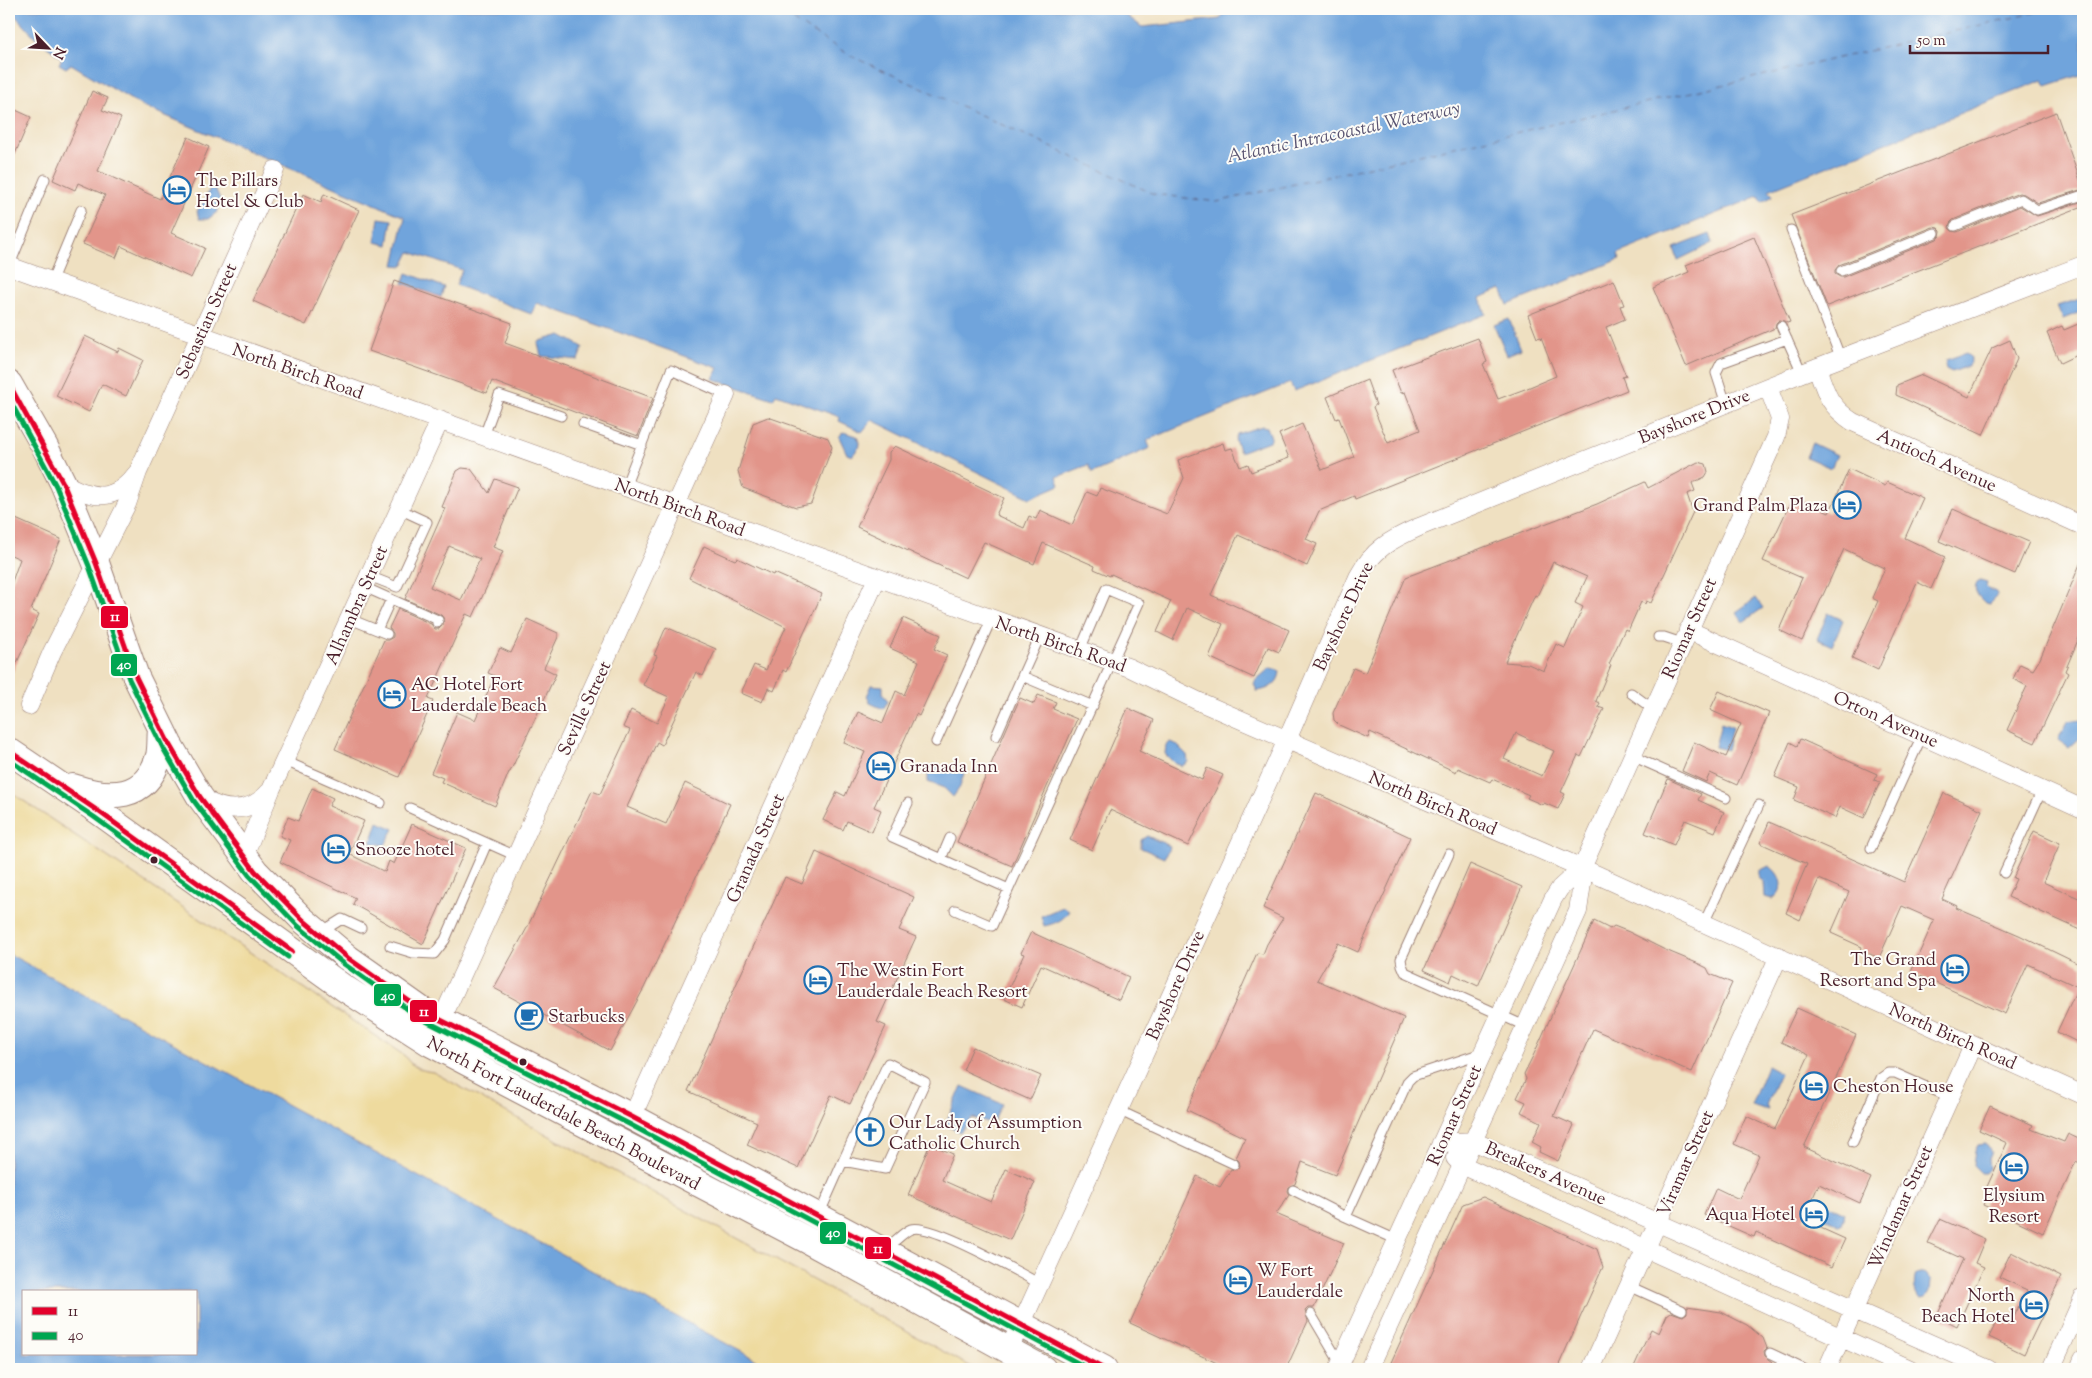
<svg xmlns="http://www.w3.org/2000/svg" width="2092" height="1378" font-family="'Sorts Mill Goudy',serif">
<rect width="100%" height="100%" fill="#fdfcf7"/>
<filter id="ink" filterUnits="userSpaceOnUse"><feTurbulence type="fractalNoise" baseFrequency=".02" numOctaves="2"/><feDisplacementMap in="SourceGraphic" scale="10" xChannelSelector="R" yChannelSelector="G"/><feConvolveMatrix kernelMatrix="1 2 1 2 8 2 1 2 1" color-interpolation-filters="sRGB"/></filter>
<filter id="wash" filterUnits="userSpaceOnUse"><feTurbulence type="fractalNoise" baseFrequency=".0096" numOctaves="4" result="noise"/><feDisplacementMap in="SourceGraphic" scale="20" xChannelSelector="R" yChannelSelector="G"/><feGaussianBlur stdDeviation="1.12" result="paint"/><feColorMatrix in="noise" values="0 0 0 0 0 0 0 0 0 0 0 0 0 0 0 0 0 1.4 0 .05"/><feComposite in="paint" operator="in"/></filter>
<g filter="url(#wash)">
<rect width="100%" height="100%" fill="#efe0c1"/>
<path fill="#eeda9e" stroke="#9c7c64" d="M9 791 405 1056C410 1066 422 1071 433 1072L975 1369H773L14 957 9 954Z"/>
<path fill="#70a4dc" stroke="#5d6284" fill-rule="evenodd" d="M9 9H1118L1142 27 1220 19 1228 9H2083V74L2046 86 2043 80 1769 190 1773 196 1762 202 1759 196 1622 252 1618 254 1620 259 1508 305 1501 289 1480 298 1486 314 1302 388 1294 391 1290 383 1147 440 1150 448 1092 473 1088 465 1057 477 1060 485 1030 498 872 420 862 432 839 421 840 417 776 394 773 399 713 379 718 368 537 303 531 314 456 285 462 270 410 252 403 266 394 265 405 217 140 105 71 64 66 68 59 64 62 58 38 40Z
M210 188 216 190 220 199 217 212 208 219H199L197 211 204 202Z
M379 218 392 220 388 245 375 242Z
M1710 234 1713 243 1678 260 1674 248Z
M407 273 444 287 441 297 403 283Z
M2083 298V311L2063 319 2057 306Z
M1509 319 1521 349 1507 355 1494 325Z
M561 335 583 347 578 360 541 356 538 344 540 341Z
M1966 353 1971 358 1969 366 1952 372 1946 369 1945 365 1946 360Z
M1262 426 1267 427 1271 437 1269 441 1240 452 1235 440 1237 434Z
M843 432 857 436 860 446 852 456 847 454 839 437Z
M1812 443 1837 455 1831 468 1806 457Z
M1980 581 1987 583 1986 587 1989 590H1994L1997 594V597L1990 604 1985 603C1980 598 1973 592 1976 584Z
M1756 598 1763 608 1743 622 1736 612Z
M1828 613 1843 620 1832 646 1817 639Z
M1270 668 1275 669 1280 672C1279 684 1268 690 1257 691L1254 684 1256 680Z
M872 685 883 686V694L888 701 883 709 870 703 867 696Z
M2083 720V735L2069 748 2058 740 2067 721Z
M1721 723 1732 727 1727 750 1715 747Z
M1170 742 1176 744 1187 755 1188 762 1182 766 1174 763 1165 754 1166 745Z
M935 764 957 773 959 770 964 773 960 787 953 797 944 788 928 782V771Z
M378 822 394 829 385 845 371 843Z
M1147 836 1170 846 1164 858 1141 848V840Z
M1769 866C1781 873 1787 891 1772 899L1765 897 1764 882 1759 878V871Z
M1063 907 1069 910C1065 920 1054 924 1044 926L1041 916Z
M9 954 773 1369H9ZM24 1292H196V1354H24Z
M1767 1066 1780 1073 1766 1105 1768 1110 1751 1105Z
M962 1086 1002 1104 993 1123 972 1118 960 1132 945 1125Z
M1986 1144 1991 1152 1988 1159 1989 1169 1985 1173H1981L1973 1165 1975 1151 1978 1145Z
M1820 1201 1845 1213 1840 1226 1832 1221 1815 1215Z
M1924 1273 1931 1280 1930 1291 1926 1298 1920 1299C1914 1293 1913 1281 1916 1275Z"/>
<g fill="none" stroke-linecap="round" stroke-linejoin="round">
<path stroke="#595472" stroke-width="1" stroke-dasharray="6 5" stroke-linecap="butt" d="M775 9 851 56 1154 194 1217 202 2050 9"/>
</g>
<g id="blocks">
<path fill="#e2958a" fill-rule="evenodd" d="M92 91 108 98 102 110 121 118 98 171 160 199 188 137 209 147 171 233 205 248 191 278 121 246 116 258 83 244 105 195 78 183 75 190 53 180Z
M9 107 31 117 9 168Z
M2056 112 2083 189 2038 203 2024 194 2019 193 1953 220 1950 223 1949 228 1952 231 1957 232 2020 206 2037 216 2083 201V206L1827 306 1791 215ZM1933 227 1938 228 1941 231 1940 236 1937 239 1843 277H1840L1835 274V270L1839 265Z
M303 194 321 202 324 194 359 210 306 325 253 301Z
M1754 237 1790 322 1787 323 1784 321 1779 320 1776 323 1775 328 1686 366 1653 287 1689 272 1686 265Z
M1614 280 1624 305 1620 306 1625 319 1606 327 1626 376 1622 377 1627 390 1355 499 1354 496 1319 511 1306 539 1317 544 1307 566 1238 535 1211 595 1289 630 1279 652 1268 647 1254 678 1209 657 1223 624 1187 608 1173 640 1157 632 1171 601 1111 574 1110 576 1094 569 1095 566 1043 543 1034 564 984 542 966 578 857 527 889 460V452L895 446 1004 498 996 515 1024 528 1029 516 1036 519 1040 510 1072 525 1087 492 1097 496 1100 488 1167 514 1184 478 1178 460 1223 443 1225 450 1232 448 1240 467 1248 464 1251 472 1289 458 1279 434 1302 424 1322 470 1354 457 1339 418 1336 419 1327 397 1367 380 1376 405 1373 407 1388 443 1420 430 1405 392 1401 393 1392 370 1478 338 1487 362 1483 364 1498 399 1525 389 1556 376 1541 337 1537 338 1528 315Z
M394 281 512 323 505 343 653 398 638 436 492 381 487 393 369 351Z
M2083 322V352L2060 363 2047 333 2062 326 2064 330Z
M85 336 118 352 119 348 143 360 126 396 102 384 89 412 56 396Z
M2010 340 2017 359 1983 435 1896 395 1897 385 1922 375 1969 397 1992 348Z
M768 417 828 438 832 447 811 504 796 507 743 488 738 471 753 423Z
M1698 462 1706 464 1708 472 1705 477 1692 483 1695 491 1687 494 1693 512 1651 603 1646 601 1645 604 1641 602 1628 631 1625 629 1609 664 1611 665 1596 701 1600 703 1598 707 1604 709 1581 757 1578 755 1561 792 1565 794 1558 809 1544 803 1543 805 1527 798 1529 795 1492 779 1490 782 1458 768 1456 772 1370 732 1368 738 1339 725 1334 720 1333 713 1353 668 1365 673 1406 577 1597 504 1645 482 1648 488ZM1553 562 1587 577 1575 603 1583 607 1565 648 1556 644 1544 671 1528 664 1505 662 1535 595 1537 596ZM1516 733 1554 751 1542 776 1504 759Z
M462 468 471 469 489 493 495 479 518 487 493 547 503 551 473 617 466 614 428 699 433 701 399 777 335 749 384 640H388L393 637V633L389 628 398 609 431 624 435 629H439L443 625 444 619 441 615 405 599 445 508 442 507 457 471ZM449 546 480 559 461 600 430 587Z
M1849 469 1885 486 1887 482 1923 498 1905 538 1945 557 1931 589 1917 582 1878 670 1852 658 1878 601 1872 598 1885 568 1844 549 1802 641 1779 630 1802 578 1763 561 1793 497 1829 513Z
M1953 509 2029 542 2015 574 1939 541Z
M9 516 61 539 31 610 39 614 9 680V590L20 559 9 554Z
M704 546 735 560 737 558 773 575 774 573 822 594 786 672 783 670 774 691 768 688 762 702 741 693 754 665 766 670 786 627 689 578Z
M2083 557V628L2065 671 2068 673 2035 743 2007 730 2027 686 2013 679 2020 664 2033 670 2040 659Z
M903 618 941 635 934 649 947 655 919 716 916 714 874 807 881 810 872 832 847 821 843 830 823 820 837 792 845 796 865 752 844 743 858 712 883 723 896 691 904 695 919 661 890 648Z
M527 619 558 633V637L544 668 556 674 510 772H509L495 806 441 782 443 778 431 773 457 712 475 720 495 676 488 673 500 648 511 653Z
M666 627 716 649 703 676 696 672 662 745 657 742 627 807 666 824 685 783 730 804 644 988 610 1051 494 988 527 928 592 791 600 794 630 730 623 727 631 710 657 723 669 697 643 685 657 656 654 655Z
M1719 691 1769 713 1737 785 1710 773 1706 782 1682 771 1694 742 1726 757 1741 724 1710 710Z
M1038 695 1056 702 1053 709 1077 719 1012 866 957 842 1020 698 1034 704Z
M1128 708 1154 720 1139 751 1202 780 1207 768 1223 775 1188 846 1110 810 1092 850 1070 840Z
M1800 739 1877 774 1874 780 1880 782 1864 818 1840 807 1835 818 1794 800 1799 787 1775 777 1790 742 1797 746Z
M1668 779 1701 794 1698 800 1724 812 1715 832 1685 820 1674 845 1645 833Z
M312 788 333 798 329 806 364 821 349 854 385 872 389 861 394 864 412 824 466 848 423 944 353 904 356 898 280 862 290 840 280 836 288 817 298 821Z
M1316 793 1410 837 1358 952 1338 943 1317 980 1404 1018 1335 1175 1302 1162 1295 1184 1288 1187 1287 1191 1289 1195 1276 1214 1344 1243 1314 1308H1308L1305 1311 1308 1321 1286 1369H1230L1130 1323 1197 1176 1220 1187 1231 1169 1235 1170 1240 1166 1239 1161 1236 1158 1245 1138 1187 1110 1257 953 1263 954 1267 944 1283 918 1263 908Z
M1944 793 1982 810 1942 899 1957 906 1956 908 2019 935 2083 966V1033L2079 1043 2057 1032 2078 987 2028 964 2005 1014 1911 972 1934 920 1902 906 1879 958 1861 950 1862 947 1831 933 1849 892 1819 879 1800 920 1786 913 1807 864 1760 843 1769 822 1904 882Z
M2034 831 2060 843 2043 882 2083 900V931L2008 897 2016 879 2013 878Z
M816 852 914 897 899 930 916 937 877 1022 886 1026 850 1104 831 1095 798 1168 747 1145 757 1122 688 1091 785 877 802 884Z
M1470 864 1522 887 1478 986 1453 974 1450 982 1424 970Z
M1594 921 1610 929 1614 926 1629 932 1663 949 1699 964 1707 968 1710 974 1732 983 1692 1072 1593 1029 1554 1116 1574 1125 1558 1161 1539 1152 1541 1147 1532 1142 1541 1122 1521 1112 1526 1102 1517 1098 1526 1079 1524 1074 1534 1054Z
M1031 932 1129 977 1119 1000 1041 965 1022 1007 1004 999 1024 954 1021 953Z
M1797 1008 1856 1035 1804 1147 1871 1178 1860 1203 1819 1184 1803 1220 1845 1239 1832 1267 1756 1232 1754 1237 1704 1215 1716 1188 1739 1199 1759 1155 1734 1144 1746 1116 1775 1129 1809 1055 1781 1042Z
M973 1047 1041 1076 1030 1100 963 1070Z
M1990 1106 2033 1125 2031 1129 2064 1142 2068 1134 2083 1141V1165L2076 1161 2043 1233 1983 1205 1988 1193 1985 1191 2007 1143 1979 1130Z
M930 1144 953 1154 942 1180 991 1202 1006 1169 1035 1182 1010 1240 908 1195Z
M1483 1197 1597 1249 1603 1267 1557 1369H1388L1463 1204Z
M1940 1219 1985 1239 1975 1263 1984 1267 1957 1326 1937 1316 1963 1259 1928 1243Z
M2011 1252 2061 1277 2024 1354 1989 1337 1998 1319 2010 1325 2027 1290 1999 1277Z
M1687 1307 1721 1312 1747 1325 1763 1338 1767 1348 1764 1351 1765 1356 1773 1362 1771 1369H1633L1651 1329 1659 1333 1667 1315 1671 1312 1683 1316 1687 1313Z"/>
</g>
</g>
<g filter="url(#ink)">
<use href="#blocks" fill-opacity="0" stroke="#9c8076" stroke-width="1"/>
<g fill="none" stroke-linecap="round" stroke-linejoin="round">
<g stroke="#9c8076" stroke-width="11">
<path id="service" d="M1955 226 2021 199 2037 210 2083 195
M1791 230 1841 359
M9 267 45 179
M1841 271 1935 233
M51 282 81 210
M1781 326 1802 373
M1726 404 1716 373 1721 363 1787 339
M583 424 642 445
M484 436 499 395 561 416
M625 487 671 370 726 395
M369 576 397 587 427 522 399 509
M364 587 438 620 437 623
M350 619 377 630 391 599
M377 630 387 634
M1040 636 1022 676 1093 706
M1658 637H1664L1682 643
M1631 693 1653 709
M996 736 1022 676
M936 742 991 620
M1632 756 1726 798
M285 761 381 803
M908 803 892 837 1009 889
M410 808 487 843
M1871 848 1922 736
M1449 854 1401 959 1402 965 1405 972 1525 1026
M941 859 950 838
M2004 873 2042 790
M955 910 992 926 1139 603 1106 589 1080 650
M1704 923 1759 805
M321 932 342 919 361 928
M390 946 413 953 434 954 445 940 487 843 516 856
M1118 1110 1234 1164
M1853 1142 1881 1078 1888 1073H1895L1949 1097
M1293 1190 1346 1217 1397 1240
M819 1215 843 1161 885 1169 925 1082 888 1063 843 1161
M1346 1217 1408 1081 1413 1076 1482 1053
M886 1248C894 1243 903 1232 911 1229 930 1222 1020 1273 1040 1284
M1629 1286 1682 1310
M1311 1314 1340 1363
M1770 1353 1804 1369
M1778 1369 1783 1359"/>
</g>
<g stroke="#9c8076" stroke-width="19">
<path id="minor" d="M9 266 1130 668 1200 702 1582 868 2083 1095
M1817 367C1826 394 1829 406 1853 422L2083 526
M63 483C93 499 114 503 136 474
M1688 630 2083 809
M29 706 52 652 127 504 138 472 275 170
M203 799C226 812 250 814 269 792
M244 856 271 790 440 420
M441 1021 726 395
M632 1117 877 578
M1441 1143 1473 1141 1988 1369
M1455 1158 1462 1165 1471 1169 1910 1369
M1007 1351 1021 1325 1287 740 1358 577C1373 549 1390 540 1419 527L1802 373 2083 265
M1338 1369 1553 899 1560 888 1582 868 1776 437 1780 419 1768 387
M1369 1369 1578 911 1582 883V868
M1591 1369 1779 956
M1827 1369 1973 1046
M2051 1369 2083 1298
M2079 1369 2083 1359"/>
</g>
<g stroke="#9c8076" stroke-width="28">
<path id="primary" d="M9 384 45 447 63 483 96 563 136 677 169 744 200 797 244 856 255 871 303 920 348 958 423 1011 632 1117 1104 1369
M9 751 98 811 344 988 430 1043 807 1240 1043 1369
M73 787C109 799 146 801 159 756 161 748 160 738 161 729"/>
</g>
<use href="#service" stroke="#fff" stroke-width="9"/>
<use href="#minor" stroke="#fff" stroke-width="18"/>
<use href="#primary" stroke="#fff" stroke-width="26"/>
<g stroke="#fdfcf7" stroke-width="9">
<path id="bus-1" d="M9 384 63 483 96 563 136 677 169 744 200 797 255 871 303 920 348 958 423 1011 632 1117 1104 1369
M9 751 98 811 292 951"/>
</g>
<g stroke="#fdfcf7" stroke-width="9">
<path id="bus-2" d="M9 399 56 486 89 566 129 679 163 748 194 801 249 875 298 926 344 964 420 1018 629 1124 1089 1369
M9 760 94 817 288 957"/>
</g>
<use href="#bus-1" stroke="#e4002b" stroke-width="5"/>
<use href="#bus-2" stroke="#00a651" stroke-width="5"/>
</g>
</g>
<defs>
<g id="hotel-ring" transform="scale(1.4375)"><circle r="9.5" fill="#fdfcf7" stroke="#1f6fb2" stroke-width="1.5"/><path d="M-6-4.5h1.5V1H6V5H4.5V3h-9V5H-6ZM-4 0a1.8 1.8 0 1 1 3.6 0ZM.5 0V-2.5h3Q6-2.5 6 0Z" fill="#1f6fb2"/></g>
<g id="cafe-ring" transform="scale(1.4375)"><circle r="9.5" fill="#fdfcf7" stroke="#1f6fb2" stroke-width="1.5"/><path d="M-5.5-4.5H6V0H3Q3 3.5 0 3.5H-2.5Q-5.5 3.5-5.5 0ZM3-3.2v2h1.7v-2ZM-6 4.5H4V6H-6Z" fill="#1f6fb2"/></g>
<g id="church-ring" transform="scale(1.4375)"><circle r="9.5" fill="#fdfcf7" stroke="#1f6fb2" stroke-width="1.5"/><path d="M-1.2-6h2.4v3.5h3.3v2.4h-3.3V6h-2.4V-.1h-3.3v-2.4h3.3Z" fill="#1f6fb2"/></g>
</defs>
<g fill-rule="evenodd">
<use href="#hotel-ring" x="177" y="190"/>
<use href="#hotel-ring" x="1847" y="505"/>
<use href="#hotel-ring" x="392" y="694"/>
<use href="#hotel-ring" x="881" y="766"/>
<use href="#hotel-ring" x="336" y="849"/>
<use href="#hotel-ring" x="1955" y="969"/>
<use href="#hotel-ring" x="818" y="980"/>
<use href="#cafe-ring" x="529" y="1016"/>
<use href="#hotel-ring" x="1814" y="1086"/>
<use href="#church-ring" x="870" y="1132"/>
<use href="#hotel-ring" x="2014" y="1167"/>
<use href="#hotel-ring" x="1814" y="1214"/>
<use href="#hotel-ring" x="1238" y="1280"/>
<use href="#hotel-ring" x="2034" y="1305"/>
</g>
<g fill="#4a1f2b" stroke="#fdfcf7" stroke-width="2">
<circle cx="154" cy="860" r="4.5"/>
<circle cx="523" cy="1062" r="4.5"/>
</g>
<g text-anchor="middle" stroke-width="4" stroke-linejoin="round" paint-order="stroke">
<g font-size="18" fill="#4a1f2b" stroke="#fdfcf7" text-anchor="start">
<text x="196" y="186">The Pillars<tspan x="196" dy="21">Hotel &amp; Club</tspan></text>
<text x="1828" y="511" text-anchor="end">Grand Palm Plaza</text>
<text x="411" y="690">AC Hotel Fort<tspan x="411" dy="21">Lauderdale Beach</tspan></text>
<text x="900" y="772">Granada Inn</text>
<text x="355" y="855">Snooze hotel</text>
<text x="1936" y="965" text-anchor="end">The Grand<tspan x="1936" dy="21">Resort and Spa</tspan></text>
<text x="837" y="976">The Westin Fort<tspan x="837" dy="21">Lauderdale Beach Resort</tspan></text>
<text x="548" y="1022">Starbucks</text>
<text x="1833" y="1092">Cheston House</text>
<text x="889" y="1128">Our Lady of Assumption<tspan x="889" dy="21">Catholic Church</tspan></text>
<text x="2014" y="1201" text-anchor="middle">Elysium<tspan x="2014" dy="21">Resort</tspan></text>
<text x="1795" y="1220" text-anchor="end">Aqua Hotel</text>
<text x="1257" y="1276">W Fort<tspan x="1257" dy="21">Lauderdale</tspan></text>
<text x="2015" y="1301" text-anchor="end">North<tspan x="2015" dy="21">Beach Hotel</tspan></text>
</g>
<g font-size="18" fill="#4a1f2b" stroke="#fdfcf7">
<text transform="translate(206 321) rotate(-66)" y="6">Sebastian Street</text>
<text transform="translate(298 371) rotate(19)" y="6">North Birch Road</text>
<text transform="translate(1694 416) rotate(-22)" y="6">Bayshore Drive</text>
<text transform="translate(1937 460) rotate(24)" y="6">Antioch Avenue</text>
<text transform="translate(680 507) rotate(20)" y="6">North Birch Road</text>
<text transform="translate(356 605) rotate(-66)" y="6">Alhambra Street</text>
<text transform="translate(1343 616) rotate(-65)" y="6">Bayshore Drive</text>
<text transform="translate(1689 628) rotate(-66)" y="6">Riomar Street</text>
<text transform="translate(1061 644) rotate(19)" y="6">North Birch Road</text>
<text transform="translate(584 708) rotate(-65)" y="6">Seville Street</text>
<text transform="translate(1886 719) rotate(24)" y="6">Orton Avenue</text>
<text transform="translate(1433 803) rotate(23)" y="6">North Birch Road</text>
<text transform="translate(755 848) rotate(-66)" y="6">Granada Street</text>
<text transform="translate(1175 985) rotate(-66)" y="6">Bayshore Drive</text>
<text transform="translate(1953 1036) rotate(24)" y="6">North Birch Road</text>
<text transform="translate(564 1113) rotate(28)" y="6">North Fort Lauderdale Beach Boulevard</text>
<text transform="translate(1454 1115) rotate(-66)" y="6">Riomar Street</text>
<text transform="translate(1685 1163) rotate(-66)" y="6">Viramar Street</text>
<text transform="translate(1546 1173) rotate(24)" y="6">Breakers Avenue</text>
<text transform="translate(1900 1207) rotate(-66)" y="6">Windamar Street</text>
</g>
<g font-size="19" font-style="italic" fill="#595472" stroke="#fdfcf7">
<text transform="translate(1343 131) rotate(-12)" y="7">Atlantic Intracoastal Waterway</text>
</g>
</g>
<g stroke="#fdfcf7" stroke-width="2">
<rect x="100" y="605" width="29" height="24" rx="5" fill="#e4002b"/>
<rect x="110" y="653" width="28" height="24" rx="5" fill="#00a651"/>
<rect x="373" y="983" width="29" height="24" rx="5" fill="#00a651"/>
<rect x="409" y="999" width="29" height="24" rx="5" fill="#e4002b"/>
<rect x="819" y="1221" width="28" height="24" rx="5" fill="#00a651"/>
<rect x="864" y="1236" width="28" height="24" rx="5" fill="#e4002b"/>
</g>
<g font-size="14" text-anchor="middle" font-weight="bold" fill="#fff">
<text x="115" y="621">11</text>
<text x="124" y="669">40</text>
<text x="388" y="1000">40</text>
<text x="424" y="1016">11</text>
<text x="833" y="1237">40</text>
<text x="878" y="1253">11</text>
</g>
<rect width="2092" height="1378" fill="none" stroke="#fdfcf7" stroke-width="30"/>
<rect x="22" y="1290" width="175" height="65" fill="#fdfcf7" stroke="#b5a4a5"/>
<rect x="32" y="1307" width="25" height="8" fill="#e4002b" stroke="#b5a4a5"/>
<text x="68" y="1316" font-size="15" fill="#4a1f2b">11</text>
<rect x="32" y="1332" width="25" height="8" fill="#00a651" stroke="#b5a4a5"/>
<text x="68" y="1340" font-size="15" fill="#4a1f2b">40</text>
<g transform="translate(48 48) rotate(115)" stroke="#fdfcf7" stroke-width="4" paint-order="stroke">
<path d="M0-4L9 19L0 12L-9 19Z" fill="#4a1f2b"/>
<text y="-8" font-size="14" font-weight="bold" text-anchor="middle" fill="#4a1f2b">N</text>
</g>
<path d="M1910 45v8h138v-8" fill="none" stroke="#4a1f2b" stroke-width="2.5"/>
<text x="1917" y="45" font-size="15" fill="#4a1f2b" stroke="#fdfcf7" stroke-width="4" paint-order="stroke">50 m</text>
</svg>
